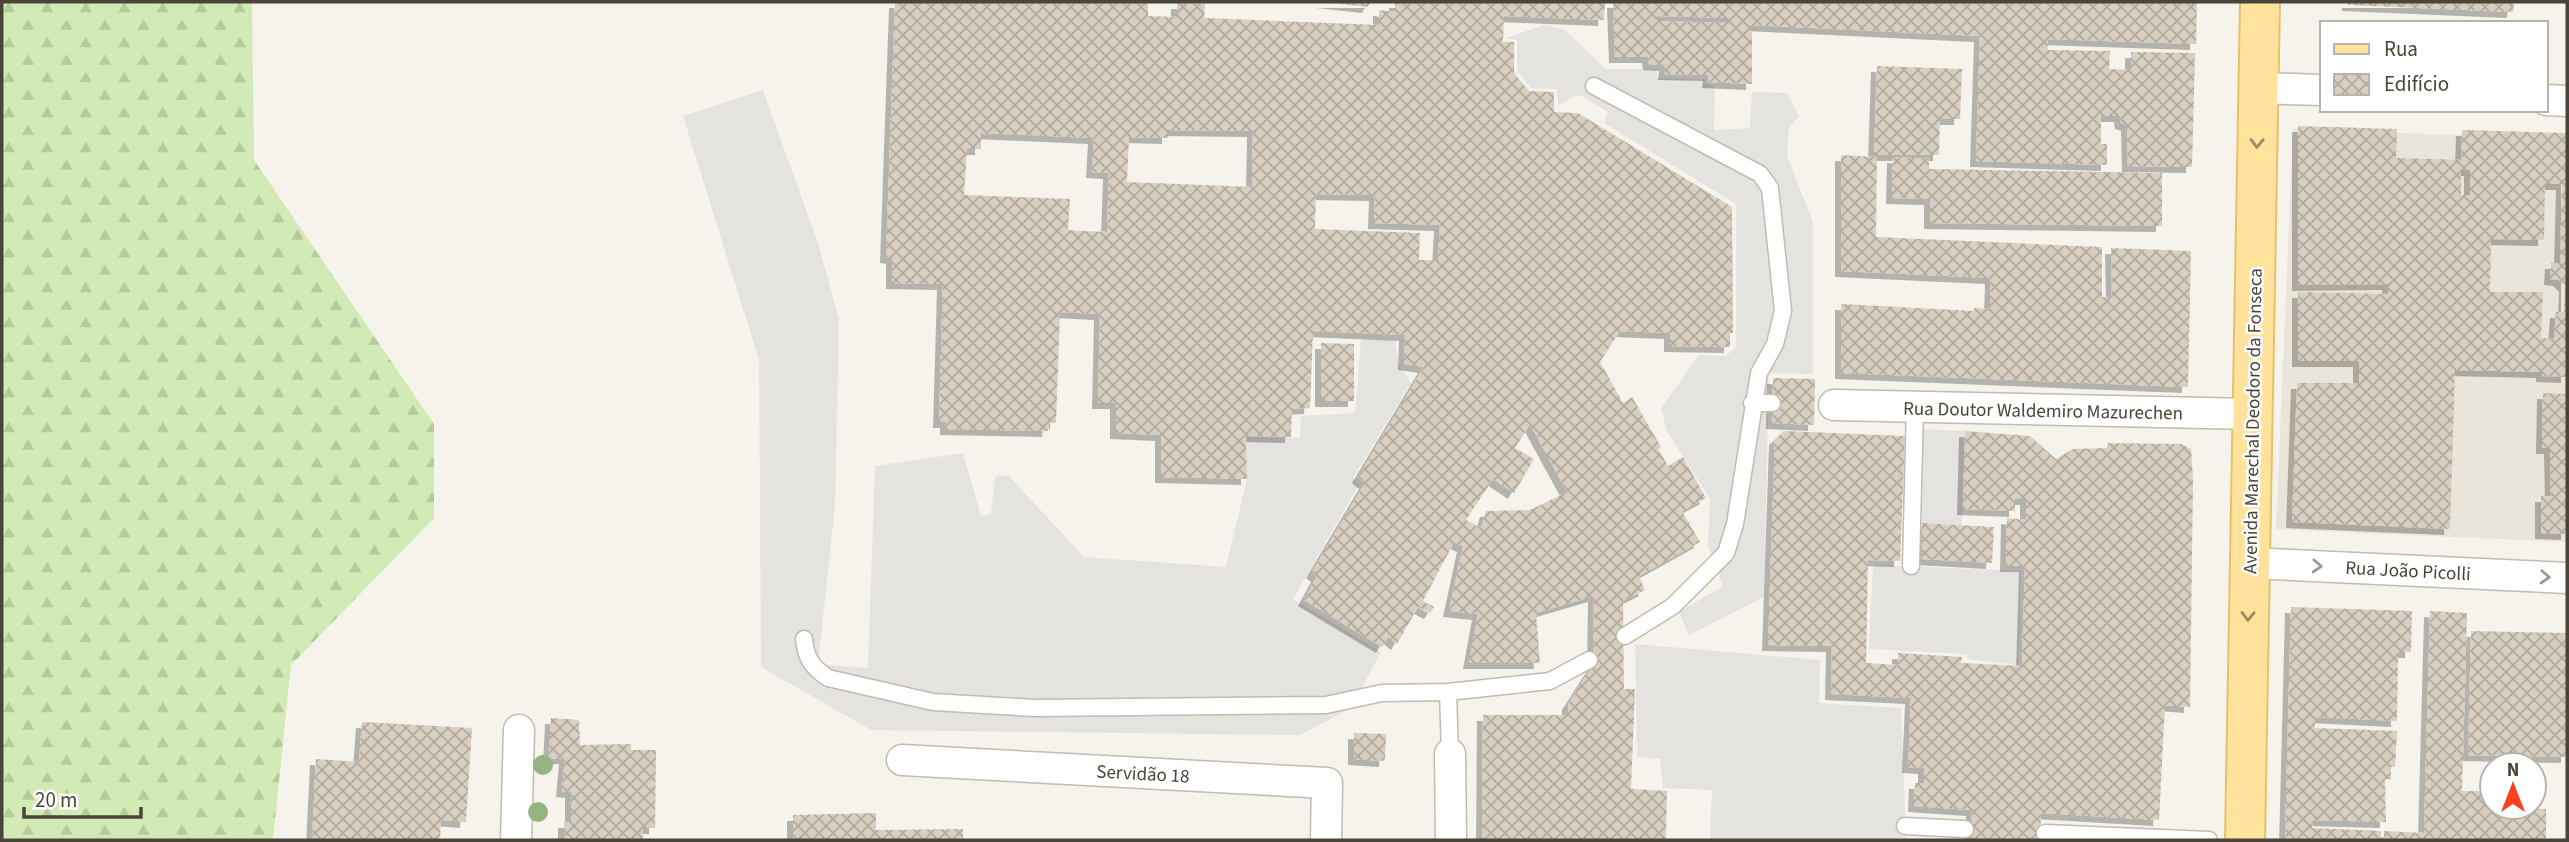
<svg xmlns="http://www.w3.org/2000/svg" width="2569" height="842" font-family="'Source Sans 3',sans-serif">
<defs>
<pattern id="forest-firs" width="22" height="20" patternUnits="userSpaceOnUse" patternTransform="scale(1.75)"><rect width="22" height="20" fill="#d2eab5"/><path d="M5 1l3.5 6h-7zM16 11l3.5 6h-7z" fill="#b6ca9c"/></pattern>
<pattern id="building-cross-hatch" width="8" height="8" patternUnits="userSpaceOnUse" patternTransform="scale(1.75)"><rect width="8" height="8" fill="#d8cfc1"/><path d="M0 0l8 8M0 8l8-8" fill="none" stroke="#b1aa9e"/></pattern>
<filter id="shadow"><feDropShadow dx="-6" dy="6" stdDeviation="0" flood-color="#0004"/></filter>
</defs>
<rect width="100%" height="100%" fill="#f6f3ec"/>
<path fill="#eae5da" d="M2293 129 2567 139V542L2276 529Z"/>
<path fill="url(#forest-firs)" d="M2 2H252L254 160 434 424V518L291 665 273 840H2Z"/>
<path fill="#e5e3e0" d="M1544 25 1565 30 1606 69H1656L1658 78 1705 79V83L1715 86 1714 130 1750 128 1752 92 1787 93 1799 116 1789 128 1787 156 1813 222V374L1769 373 1764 597 1689 635 1679 612 1723 586 1708 545 1710 499 1667 431 1661 408 1699 355 1726 356 1736 347V204L1604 123 1608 112 1584 97 1577 95 1558 105 1557 89 1531 88 1517 71V40L1506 38Z
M763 90 819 246 839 320 835 507 818 664 868 668 875 466 963 453 981 516 991 514 995 477 1008 475 1084 557 1226 567 1247 479 1246 436 1300 438 1301 416 1355 413 1361 340H1395L1399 365 1411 383 1353 478 1359 485 1293 599 1381 652 1351 708 1300 735 871 730 761 667 759 360 683 116Z
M1923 429 1965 431 1962 525 1922 523Z
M1873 565 2021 571 2019 665 1967 659V654L1869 649Z
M1635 644 1820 660 1819 703 1901 708 1906 840H1710L1712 790 1663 788 1660 759 1637 757Z"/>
<path fill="url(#building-cross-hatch)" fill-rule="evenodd" filter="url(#shadow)" d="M895 2H1148V16L1177 17V3L1205 4 1204 18 1379 25V10L1395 12V2H1605L1604 20 1504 16 1503 42H1514V73L1529 91 1554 92V112L1578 113 1732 207 1733 333H1730V347L1670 346V333L1620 331 1600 362 1623 403 1632 397 1661 447 1658 449 1668 466 1683 457 1706 498 1682 511 1700 542 1639 576 1645 590 1623 601 1624 689H1635L1631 789 1667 791 1666 840H1482L1483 715H1568V704L1593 665 1594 596 1536 613 1540 663H1469L1478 614 1449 611 1463 546 1454 542 1423 601 1434 607 1430 613 1418 607 1397 644 1388 637 1382 647 1304 600 1317 576 1312 572 1365 483 1358 477 1424 367 1404 364 1405 335 1313 331 1310 408 1292 409 1291 437 1246 436 1247 479 1161 477V435L1116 433V403H1098L1100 314 1060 312 1056 423 1049 422 1048 431 946 429V422H939L943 284 892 283V258L886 257ZM1168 130 1253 131 1252 187 1127 182 1129 137 1168 138ZM981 133 1094 138 1092 172 1109 173 1107 232 1068 230 1070 199 964 195 967 149H981ZM1316 194 1375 195 1374 223 1440 225 1438 260H1419L1420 233 1315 229ZM1530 424 1567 492 1530 510 1486 511 1481 528 1466 520 1493 479 1514 493 1534 459 1515 448Z
M1322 2H1371L1368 7Z
M1613 2H2197L2196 44 2047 39 2048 50 2110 51 2109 69 2131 70V52L2195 53 2192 167 2128 166 2127 125 2121 123 2120 116H2101V144H2107V165L1976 161 1980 36 1752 25V84L1708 82 1709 75 1664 74 1665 65 1649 64 1648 57H1615ZM1657 16 1728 18V23L1657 21Z
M2348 2H2514L2513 12 2348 5Z
M1877 66 1962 69 1960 119H1940L1939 155H1874Z
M2298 126 2397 129 2396 158 2461 160 2462 130 2567 133V377L2542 376V372L2455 370 2450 529 2292 522 2297 383H2359V361H2298V292L2388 294V284L2298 285ZM2461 170H2470V195H2461ZM2545 184H2562L2560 263H2551L2550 279 2559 280 2565 286 2564 312H2556L2554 339 2541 338 2543 292H2490L2491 239 2544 240Z
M1841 155 1877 157 1876 237 2102 247V297H2112L2111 248 2191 251 2188 387 1841 373V304L1974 311V308L1990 309 1991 278 1841 271Z
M1893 157 1929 159V169L2162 173V226L1930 223V199L1892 198Z
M1321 343 1354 344V401H1321Z
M1773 378 1815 379 1814 425 1772 423Z
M2543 393 2567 394V534L2541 533V496H2551L2550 448H2542Z
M1784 431 1905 436 1900 561 1868 560 1866 663 1898 665V653L1962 657 1961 663 2022 666 2025 566H2006L2007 518 2026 520V499H2015V511L1963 509 1965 431 2030 436 2056 459 2073 449 2107 448V443L2181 444 2191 449 2193 480 2190 707 2165 705 2159 820 2041 813 2040 840H1971L1972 810 1914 806 1915 783H1924V768L1908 767 1911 698 1831 694 1832 646 1768 645 1775 439Z
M1922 523 1994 527 1992 563 1922 559Z
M2291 607 2412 611 2411 652H2398L2397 721 2315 717V728L2397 731 2395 767H2391V779H2385L2386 822 2313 820 2312 828 2381 831V840H2285Z
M2430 611 2467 613 2462 791H2481V798H2492V807L2546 809V840H2384V831L2424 833Z
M2471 631 2567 633V757L2468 755Z
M551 718 579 720 580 745 631 744V750H656L655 828H643V840H564V822H571V792L562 791 565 758 549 759Z
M362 722 472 728 466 822 441 820 440 840H312L316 759 359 762Z
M1354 733 1386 734 1385 761 1354 759Z
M876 813V830L963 829V840H793V815Z"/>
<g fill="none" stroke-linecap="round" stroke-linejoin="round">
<g stroke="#c2bbae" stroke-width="19">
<path id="lane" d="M1594 86 1760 174 1770 188 1783 311 1775 344 1759 373 1735 524 1726 553 1673 606 1625 636
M1752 403H1772
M1911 566 1915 407
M804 639C806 659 812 667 828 678L933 702 1035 708 1326 705 1382 693 1448 692 1550 681 1589 660
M1448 692 1450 754
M1905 826 1965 829
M2045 833 2209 840"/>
</g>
<g stroke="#c2bbae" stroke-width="33">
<path id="street" d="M2258 88 2322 90
M2546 100 2567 101
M1834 405 2252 414
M2249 563 2567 578
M1450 754 1451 840
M902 760 1327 783 1326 840
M516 840 519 730"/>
</g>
<g stroke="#e6c16a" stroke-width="42">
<path id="primary" d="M2245 840 2260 2"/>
</g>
<use href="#lane" stroke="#fff" stroke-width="16"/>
<use href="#street" stroke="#fff" stroke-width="30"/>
<use href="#primary" stroke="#ffe39c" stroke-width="38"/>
</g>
<g fill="#97b381">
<circle cx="543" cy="765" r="10"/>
<circle cx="538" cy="812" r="10"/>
</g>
<defs><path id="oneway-chevron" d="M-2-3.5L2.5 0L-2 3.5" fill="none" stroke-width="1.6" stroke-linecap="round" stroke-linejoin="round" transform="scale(1.75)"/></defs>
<g stroke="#9c8c66">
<use href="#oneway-chevron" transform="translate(2257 143) rotate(91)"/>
<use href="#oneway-chevron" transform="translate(2248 616) rotate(91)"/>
</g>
<g stroke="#9c9892">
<use href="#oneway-chevron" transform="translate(2317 566) rotate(3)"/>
<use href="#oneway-chevron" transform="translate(2545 577) rotate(3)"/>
</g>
<g text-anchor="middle" stroke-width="5" stroke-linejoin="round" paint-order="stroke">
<g font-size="19" fill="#4b4439" stroke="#fff">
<text transform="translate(2043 410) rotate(1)" y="7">Rua Doutor Waldemiro Mazurechen</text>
<text transform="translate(2252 421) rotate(-89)" y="7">Avenida Marechal Deodoro da Fonseca</text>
<text transform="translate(2408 570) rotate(3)" y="7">Rua João Picolli</text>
<text transform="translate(1143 773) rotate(3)" y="7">Servidão 18</text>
</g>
</g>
<rect width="2569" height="842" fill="none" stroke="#4b4439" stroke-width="7"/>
<rect x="2320" y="21" width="228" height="91" fill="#ffffff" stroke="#b7b4b0" stroke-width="2"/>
<rect x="2334" y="44" width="35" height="10" fill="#ffe39c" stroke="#b7b4b0" stroke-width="2"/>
<text x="2384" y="56" font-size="21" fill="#4b4439">Rua</text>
<rect x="2334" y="74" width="35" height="21" fill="url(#building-cross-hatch)" stroke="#b7b4b0" stroke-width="2"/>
<text x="2384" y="91" font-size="21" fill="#4b4439">Edifício</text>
<g transform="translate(2513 786)"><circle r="33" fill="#ffffff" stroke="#b7b4b0" stroke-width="2"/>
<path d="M0-5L12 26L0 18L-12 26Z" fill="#fc3f1d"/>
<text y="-10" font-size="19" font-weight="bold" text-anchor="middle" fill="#4b4439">N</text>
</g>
<path d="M24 807v10h117v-10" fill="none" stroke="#4b4439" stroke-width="3.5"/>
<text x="35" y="807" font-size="21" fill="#4b4439" stroke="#ffffff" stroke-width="5" paint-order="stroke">20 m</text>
</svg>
